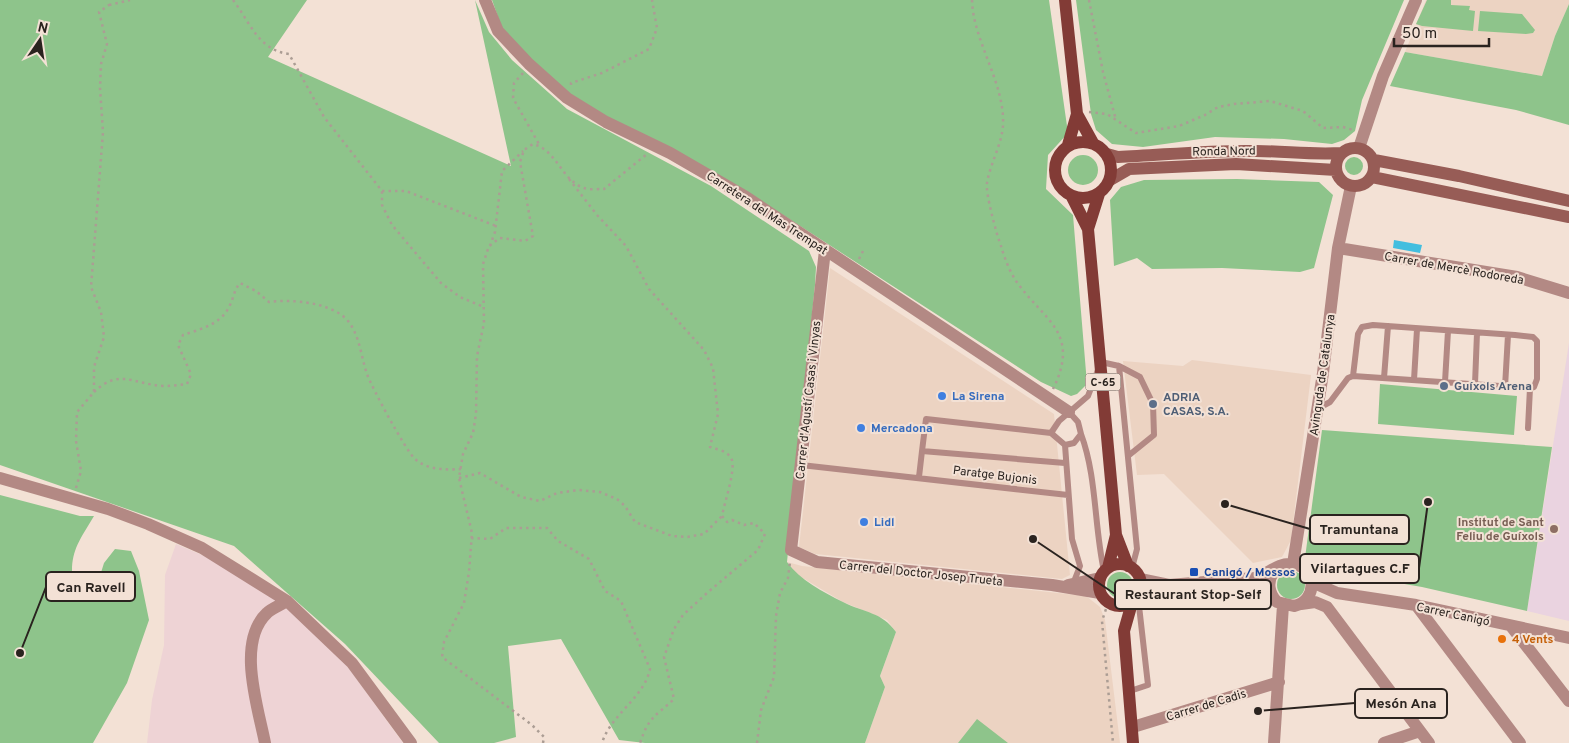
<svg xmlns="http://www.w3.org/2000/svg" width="1569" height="743" font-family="Overpass,sans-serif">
<rect width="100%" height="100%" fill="#f3e1d5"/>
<path fill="#ecd3c2" d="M1426 0H1569V4L1555 36 1542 76 1405 52Z
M830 268 1054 414 1070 575 1062 579 815 554 799 547Z
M1192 360 1311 375 1291 540 1282 557 1253 563 1164 474 1137 475 1123 361 1183 366Z
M787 562 802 566 1086 596 1100 607 1105 620 1120 743H865L885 687 880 676 896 632 887 620 843 602 796 574Z"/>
<path fill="#eed3d5" d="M176 544 242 572 327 638 403 743H147L152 700 164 645 165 575Z"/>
<path fill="#ead3e0" d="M1569 343V621L1527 611Z"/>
<path fill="#8ec48b" d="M0 0H307L268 57 511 166 475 0 489 32 512 60 567 109 711 186 809 251 816 267 815 285 787 562C800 580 823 592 843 602 865 613 882 612 896 632L880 676 885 687 865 743H645L619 740 561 639 508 646 516 737 494 743H439L345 644 234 546 0 465Z
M492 0H1049L1068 133 1048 155 1046 189 1073 215 1087 384 1077 394 1071 396 1041 382 763 202 562 92 504 34Z
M1076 0H1404L1362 100 1355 131 1344 140 1332 144 1284 139 1215 137 1143 147 1112 144 1096 130 1091 114Z
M1427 0H1451V5L1470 6 1469 10 1475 11 1473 31 1422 26 1416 24Z
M1569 4V125L1516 110 1390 86 1405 52 1542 76 1555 36Z
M1480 11 1522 14 1535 30 1533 33 1526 34 1478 31Z
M1068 170a15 15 0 1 1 30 0a15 15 0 1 1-30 0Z
M1345 166a9 9 0 1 1 18 0a9 9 0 1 1-18 0Z
M1237 179 1319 182 1333 195 1314 268 1300 272 1222 268 1152 269 1137 258 1114 266 1110 200 1121 187 1144 180Z
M1380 384 1517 396 1514 435 1378 424Z
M1322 430 1552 447 1527 611 1422 587 1317 569 1305 558Z
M0 495 80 516H94C76 546 68 555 74 591L85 596 99 579 104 563 115 549 131 551 139 571 149 620 127 683 93 743H0Z
M1277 585a14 14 0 1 1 28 0a14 14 0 1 1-28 0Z
M1107 585a13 13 0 1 1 26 0a13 13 0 1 1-26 0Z
M977 719 1008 743H958Z"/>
<path fill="#43bedf" d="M1394 240 1422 245 1420 253 1393 248Z"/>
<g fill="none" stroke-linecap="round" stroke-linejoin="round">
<path stroke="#ab9d94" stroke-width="2.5" stroke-dasharray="2.5 4" stroke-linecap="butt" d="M233 0C250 22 258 50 289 54L324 117 382 191V205L392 225 441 283 460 297 484 307
M972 0C973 41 1005 83 1003 125 1002 144 990 164 987 183 985 192 997 236 1001 246 1004 257 1010 272 1016 281 1044 321 1081 332 1053 389
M1089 0 1103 72 1116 120
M109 5 130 0
M523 73 514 83 513 98 540 146
M571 85V83L602 73 649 49 657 28 652 0
M1089 112 1107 114 1136 133 1179 126 1205 115 1218 107 1234 104 1270 101 1303 111 1323 128 1343 127 1353 130
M569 179 597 215 626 246 649 289 704 350 713 368 718 414 710 447C717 449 727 451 731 458 737 467 724 504 722 516L727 522 732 520 744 525 754 523 765 534 758 550 707 593 683 615 674 629 664 657 674 699C655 717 649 716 640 743
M382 191H406L496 226
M490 246 495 232 502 171 523 151
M859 259 863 251
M94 392C119 368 133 384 163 386 171 386 179 385 187 384L191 374 178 345 183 335C201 329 222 324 230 305 234 297 234 290 240 283L256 291 269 302C291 299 332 302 348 321 360 336 361 357 367 374 373 390 404 447 414 458 426 470 446 470 461 469
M459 478 480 473 521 497 540 501 557 493 579 490 600 492 617 499 625 506 635 522 672 536 687 537 704 534 722 516
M76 488 81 471 76 441 77 412 94 392V367L104 337 101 312 91 287 103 132 100 88 101 64 107 44 99 12 109 5 107 0
M471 538 490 539 506 528H547L558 541 589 559 605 591 621 601 650 669C644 698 611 714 602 743
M1108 603 1102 621 1113 743
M543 743 544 737 532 725 442 657 444 642 464 603 469 572 472 533 459 478 463 454 473 433 476 414 477 356 484 323 483 264 489 246 500 238 525 241 533 236 520 162 524 150 533 144C557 150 561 180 584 188 589 190 598 189 604 189L647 154
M757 743 761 710 774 677 776 616 780 593 788 578 790 562"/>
<path stroke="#b38984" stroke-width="6" d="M1119 366 1140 377 1153 404 1154 435 1128 456
M1384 378 1388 326
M1414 380 1417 329
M1445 382 1448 331
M1475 384 1477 333
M1505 387 1508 335
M1317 409 1330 402 1348 378 1353 376 1530 388 1534 387 1537 379V341L1533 337 1515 335 1373 325 1362 327 1358 334 1353 376
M1069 412 1078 422 1081 434 1074 443 1065 445 1072 539 1080 566 1073 584
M1528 428 1530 388
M1051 433 1065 445
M1081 434C1097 477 1094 526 1104 571
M1065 463 922 451 926 419 1051 433 1059 421 1088 396 1101 362 1119 366 1137 549 1132 568
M801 465 1068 495
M919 477 922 451
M1130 691 1148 685 1138 597"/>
<path stroke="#b38984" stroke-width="12" d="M485 0 498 31 529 64 567 98 606 122 670 153 746 197 1069 412
M1359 148 1383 76 1416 0
M1338 248 1517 277 1569 293
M825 250 791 550 817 562 1052 585 1100 593
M0 478 108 509 148 524 202 548 287 601 352 663 411 743
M1293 564 1323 373 1338 248 1351 186
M1140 579 1169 585 1254 578C1266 575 1279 563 1290 564 1317 564 1319 601 1294 606L1277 602C1268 593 1267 581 1274 571
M1312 582 1337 593 1416 605 1569 638
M1068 585 1100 578
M1140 591 1156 590 1167 586
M1301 604 1315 602 1327 607 1429 743
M1416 605 1520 743
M1511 626 1569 701
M1133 727 1279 682
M265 743C258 707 236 642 267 613 272 608 281 605 287 601
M1274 743 1283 605
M1384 743 1420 731"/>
<path stroke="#975c56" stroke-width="12" d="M1336 167a19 19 0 1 1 38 0a19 19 0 1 1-38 0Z
M1107 154 1118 157C1164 155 1210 150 1256 151 1285 151 1312 155 1341 153
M1374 160 1459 176 1569 201
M1372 177 1569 217
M1110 180 1129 169 1236 164 1336 170"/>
<path stroke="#823b36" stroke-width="12" d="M1065 0 1077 114 1068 145
M1077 114 1093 143
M1055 170a28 28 0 1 1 56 0a28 28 0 1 1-56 0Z
M1099 194 1088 229 1116 535 1128 566
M1072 197 1088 229
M1099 585a21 21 0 1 1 42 0a21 21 0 1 1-42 0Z
M1108 568 1116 535
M1132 603 1124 631 1133 743"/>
</g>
<g fill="#5c6f8a" stroke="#f3e1d5" stroke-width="2">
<circle cx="1444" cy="386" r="5"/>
<circle cx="1153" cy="404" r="5"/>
</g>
<g fill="#3f7fe0" stroke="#f3e1d5" stroke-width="2">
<circle cx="942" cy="396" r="5"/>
<circle cx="861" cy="428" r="5"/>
<circle cx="864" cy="522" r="5"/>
</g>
<circle fill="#8d6e63" stroke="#f3e1d5" stroke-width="2" cx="1554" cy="529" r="5"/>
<rect fill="#1a4fb4" stroke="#f3e1d5" stroke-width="2" x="1189" y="567" width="10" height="10" rx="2.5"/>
<circle fill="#e8710a" stroke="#f3e1d5" stroke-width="2" cx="1502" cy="639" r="5"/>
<g text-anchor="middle" stroke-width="4" stroke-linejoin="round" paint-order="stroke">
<rect fill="#f3e1d5" stroke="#665c56" stroke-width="1" x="1085.5" y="373.5" width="35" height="17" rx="4"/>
<g font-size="11" font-weight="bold" fill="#2a231f">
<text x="1103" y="386">C-65</text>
</g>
<g font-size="12" fill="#2a231f" stroke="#f3e1d5">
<text transform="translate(1224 151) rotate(-1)" y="4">Ronda Nord</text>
<text transform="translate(767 213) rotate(33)" y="4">Carretera del Mas Trempat</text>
<text transform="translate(1454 268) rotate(10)" y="4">Carrer de Mercè Rodoreda</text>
<text transform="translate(1322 375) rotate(-82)" y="4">Avinguda de Catalunya</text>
<text transform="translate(808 400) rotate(-84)" y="4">Carrer d'Agustí Casas i Vinyas</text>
<text transform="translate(995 475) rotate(7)" y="4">Paratge Bujonis</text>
<text transform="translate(921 573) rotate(6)" y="4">Carrer del Doctor Josep Trueta</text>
<text transform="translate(1453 614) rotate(12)" y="4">Carrer Canigó</text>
<text transform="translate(1206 705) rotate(-17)" y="4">Carrer de Cadis</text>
</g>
<g font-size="12" font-weight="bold" fill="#4e5e75" stroke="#f3e1d5" text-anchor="start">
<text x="1454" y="390">Guíxols Arena</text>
<text x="1163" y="401">ADRIA<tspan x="1163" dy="14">CASAS, S.A.</tspan></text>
</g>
<g font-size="12" font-weight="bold" fill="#366cbe" stroke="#f3e1d5" text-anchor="start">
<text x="952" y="400">La Sirena</text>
<text x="871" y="432">Mercadona</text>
<text x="874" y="526">Lidl</text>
</g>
<g font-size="12" font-weight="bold" fill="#785e54" stroke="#f3e1d5" text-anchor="end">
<text x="1544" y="526">Institut de Sant<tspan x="1544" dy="14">Feliu de Guíxols</tspan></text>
</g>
<g font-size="12" font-weight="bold" fill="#164399" stroke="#f3e1d5" text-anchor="start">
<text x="1204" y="576">Canigó / Mossos</text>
</g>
<g font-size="12" font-weight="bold" fill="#c56008" stroke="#f3e1d5" text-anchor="start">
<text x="1512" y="643">4 Vents</text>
</g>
</g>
<path fill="none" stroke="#2a231f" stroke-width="2" d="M1225 504L1310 529M1428 502L1419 568M20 653L46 587M1033 539L1115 594M1258 711L1355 703"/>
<g fill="#2a231f" stroke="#f3e1d5" stroke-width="2">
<circle cx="1225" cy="504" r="5"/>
<circle cx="1428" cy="502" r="5"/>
<circle cx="20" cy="653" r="5"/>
<circle cx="1033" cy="539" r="5"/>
<circle cx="1258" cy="711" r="5"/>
</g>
<g fill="#f3e1d5" stroke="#2a231f" stroke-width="2">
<rect x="1310" y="515" width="99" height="29" rx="5"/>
<rect x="1300" y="554" width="119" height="29" rx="5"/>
<rect x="46" y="572" width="89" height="29" rx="5"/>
<rect x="1115" y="580" width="156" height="29" rx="5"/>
<rect x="1355" y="689" width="92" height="29" rx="5"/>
</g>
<g font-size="14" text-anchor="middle" font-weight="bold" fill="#2a231f">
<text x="1359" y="534">Tramuntana</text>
<text x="1360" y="573">Vilartagues C.F</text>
<text x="91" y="592">Can Ravell</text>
<text x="1193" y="599">Restaurant Stop-Self</text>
<text x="1401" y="708">Mesón Ana</text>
</g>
<g transform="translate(40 40) rotate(13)" stroke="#f3e1d5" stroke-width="4" paint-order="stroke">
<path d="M0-4L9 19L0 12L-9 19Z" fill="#2a231f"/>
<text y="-8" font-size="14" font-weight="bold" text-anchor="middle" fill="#2a231f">N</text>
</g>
<path d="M1394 38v8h95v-8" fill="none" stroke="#2a231f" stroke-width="2.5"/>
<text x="1402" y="38" font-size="15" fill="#2a231f" stroke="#f3e1d5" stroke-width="4" paint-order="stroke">50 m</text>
</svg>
